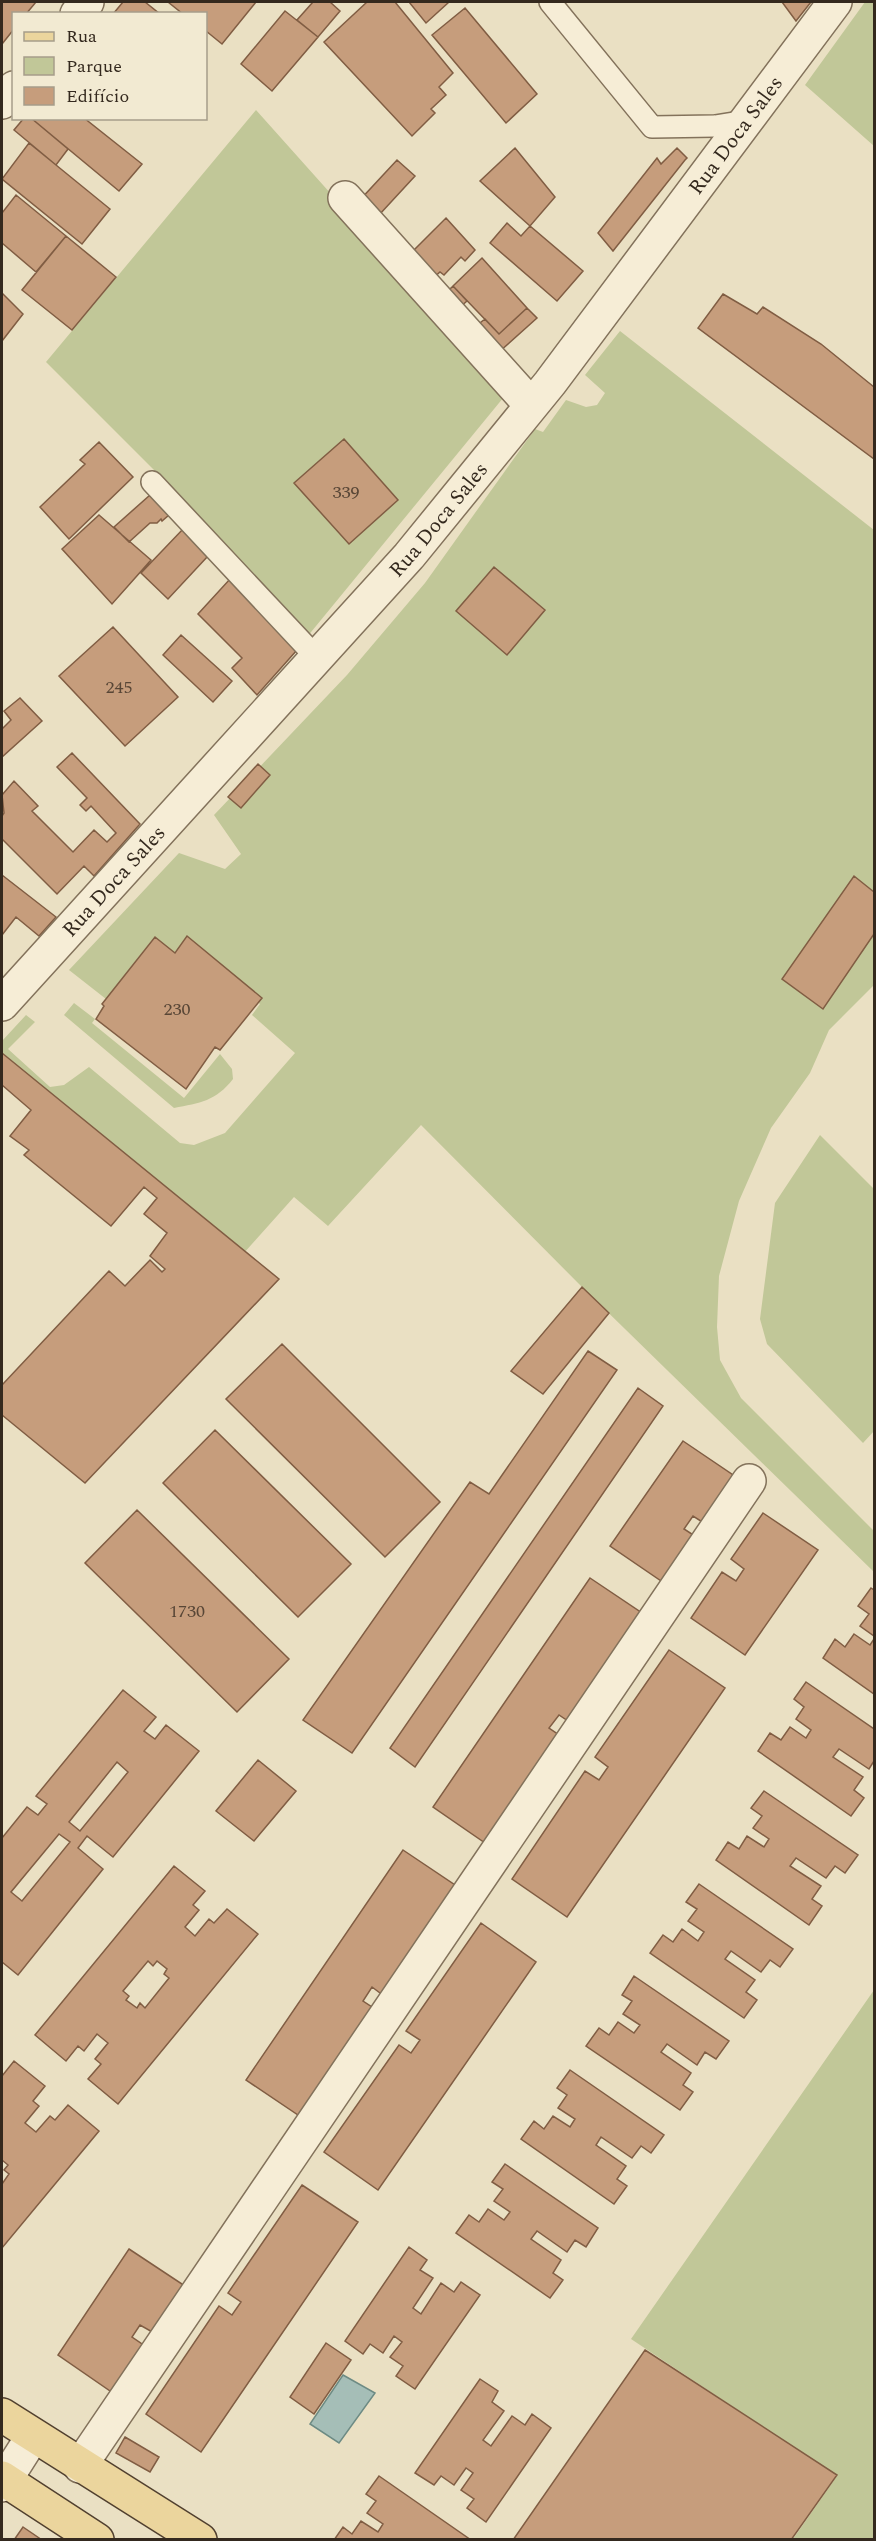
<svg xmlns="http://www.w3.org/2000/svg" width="876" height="2541" font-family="Spectral,serif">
<rect width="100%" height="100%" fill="#eae0c3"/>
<path fill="#c1c798" d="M865 2H874V146L805 85Z
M256 110 508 392 307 637 155 471 46 362Z
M620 331 874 530V985L829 1030 810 1073 771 1128 739 1201 719 1276 717 1327 720 1360 741 1398 874 1531V1572L582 1287 421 1125 328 1226 294 1197 243 1254 2 1058V1041L26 1015 35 1022 8 1049 50 1087 64 1085 89 1067 180 1143 194 1145 225 1133 295 1053 252 1015 260 1004 185 941 171 956 152 940 106 999 69 970 179 853 225 869 241 854 214 815 347 675 425 583 535 429 543 432 566 400 586 407 597 405 605 393 585 375Z
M74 1003 95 1019 92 1023 184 1098 220 1054 232 1069 233 1079C216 1101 200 1103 174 1108L64 1015Z
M820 1135 874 1189V1431L863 1443 767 1344 760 1319 775 1203Z
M874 1990V2539H793L837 2476 631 2339Z"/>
<path fill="#a5beb7" stroke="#6d8b84" stroke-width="1.5" d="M343 2375 375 2393 339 2443 310 2424Z"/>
<path fill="#c69d7c" stroke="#805d43" stroke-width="1.5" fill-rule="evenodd" d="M2 2H36L26 14H14V29L2 44Z
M123 2H145L160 14H113Z
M168 2H256L222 44 206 31V14H183Z
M313 2H330L340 11 318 37 297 20Z
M367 2H395L453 73 439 87 446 95 431 109 435 113 412 136 324 42Z
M409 2H449L426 23Z
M782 2H811L796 21Z
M465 8 537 94 506 123 432 35Z
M285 11 318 37 272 91 241 64Z
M24 118H31L68 149 56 165 14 130Z
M31 118H84L142 164 119 191Z
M29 143 110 209 82 244 2 179Z
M515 148 555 197 530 226 480 181Z
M677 148 687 158 685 160 613 251 598 233 657 158 661 164Z
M397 160 415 176 379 215 359 201Z
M16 195 66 236 36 272 2 243V213Z
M446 218 475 250 465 261 461 257 444 275 440 272 432 279 409 255Z
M507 223 521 236 530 226 583 271 557 301 490 243Z
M66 236 116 277 72 330 22 290Z
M482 258 527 308 499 334 453 286Z
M453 286 467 301 459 308 445 294Z
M2 293 23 314 2 341Z
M723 294 757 314 763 307 821 344 874 387V459L698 328Z
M527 308 537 318 499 352 476 326 485 319 499 334Z
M344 439 398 500 349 544 294 483Z
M99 442 133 477 69 539 40 507 85 464 80 460Z
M150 495 169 515 162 521 161 519 157 523H150L129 542 114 527Z
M99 515 151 560 112 604 62 549Z
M183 529 208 556 168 599 141 573Z
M494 567 545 610 507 655 456 611Z
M230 579 297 650 257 695 232 668 242 658 198 614Z
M113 627 178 697 125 746 59 676Z
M181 635 232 681 213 702 163 655Z
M20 698 42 721 2 757V729L11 720 4 711Z
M72 753 140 824 94 876 84 866 57 894 2 839V816L4 813 2 795 14 781 38 806 32 811 73 852 94 830 107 842 116 833 91 806 86 811 80 805 87 798 57 767Z
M258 764 270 775 241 808 228 797Z
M2 875 56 917 39 936 16 917 2 935Z
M854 876 874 892V934L823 1009 782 979Z
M187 936 262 998 220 1050 215 1047 186 1089 96 1019 104 1006 102 1004 155 937 175 953Z
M2 1053 279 1279 85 1483 2 1415V1385L109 1271 125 1286 150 1260 162 1272 165 1269 150 1256 167 1233 144 1214 157 1198 144 1187 111 1226 24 1155 29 1150 10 1136 31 1110 2 1085Z
M582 1287 609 1313 543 1394 511 1371Z
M282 1344 440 1502 385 1557 226 1399Z
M588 1351 617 1370 352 1753 303 1720 470 1482 489 1494Z
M638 1388 663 1406 415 1767 390 1748Z
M215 1430 351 1564 298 1617 163 1483Z
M683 1441 739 1479 707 1525 693 1516 684 1529 698 1538 667 1585 610 1546Z
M137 1510 289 1659 237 1712 85 1563Z
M763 1513 818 1550 745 1655 691 1618 722 1572 736 1581 744 1569 731 1559Z
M590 1578 645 1615 571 1723 559 1715 549 1728 562 1737 488 1845 433 1807Z
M871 1588 874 1590V1636L860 1626 869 1614 858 1606Z
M854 1634 870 1645 874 1639V1694L823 1658 835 1639 845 1647Z
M669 1650 725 1688 567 1917 512 1879 585 1771 599 1780 608 1767 595 1757Z
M806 1682 874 1729V1761L869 1769 839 1749 833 1757 863 1777 854 1790 864 1798 851 1816 758 1751 770 1733 781 1740 790 1727 806 1738 811 1730 796 1719 804 1707 794 1699Z
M123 1690 156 1717 144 1731 155 1739 166 1725 199 1751 113 1857 87 1836 78 1848 103 1869 18 1975 2 1962V1838L27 1807 38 1815 47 1804 36 1796ZM117 1762 128 1772 80 1831 69 1822ZM59 1834 70 1842 22 1901 11 1892Z
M258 1760 296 1791 254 1841 216 1811Z
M764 1791 858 1855 845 1873 835 1866 826 1878 796 1858 790 1866 821 1886 812 1899 822 1906 809 1925 716 1860 728 1842 739 1849 747 1836 764 1847 769 1839 753 1828 762 1816 751 1808Z
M403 1850 458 1887 384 1996 372 1987 363 2001 375 2009 301 2117 246 2080Z
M174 1866 205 1891 193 1905 199 1910 185 1927 195 1936 209 1919 214 1923 227 1909 258 1934 118 2104 88 2079 101 2064 95 2059 108 2043 97 2034 84 2051 78 2046 66 2061 35 2035ZM148 1961 153 1966 157 1961 167 1969 164 1974 169 1978 145 2008 140 2003 137 2008 126 2000 129 1996 123 1991Z
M699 1884 793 1949 780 1967 770 1960 761 1972 731 1951 725 1959 755 1980 746 1992 757 2000 744 2018 650 1953 663 1935 673 1942 682 1929 698 1941 704 1932 688 1921 697 1909 686 1902Z
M481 1923 536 1962 378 2190 324 2152 399 2045 411 2053 420 2040 406 2031Z
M634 1976 729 2041 716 2059 705 2052 697 2065 667 2044 661 2052 691 2073 683 2085 693 2092 680 2110 586 2046 599 2028 609 2035 618 2022 634 2033 640 2025 623 2014 632 2001 622 1995Z
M14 2061 45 2086 33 2101 39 2106 25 2123 36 2132 50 2116 55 2120 68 2105 99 2131 2 2248V2184L9 2174 4 2170 8 2165 2 2160V2076Z
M570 2070 664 2135 651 2153 641 2146 632 2158 601 2137 596 2145 626 2166 617 2179 627 2186 614 2204 521 2139 534 2121 544 2129 553 2116 570 2127 575 2119 558 2108 567 2095 557 2088Z
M505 2164 598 2228 586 2247 575 2240 567 2252 537 2231 531 2239 561 2260 553 2273 563 2280 550 2298 456 2233 469 2215 479 2222 488 2209 504 2220 510 2212 494 2201 503 2189 492 2182Z
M302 2185 358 2222 201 2452 146 2414 219 2306 232 2315 241 2302 228 2293Z
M409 2247 427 2260 420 2270 433 2278 413 2308 421 2314 441 2283 454 2292 461 2282 480 2295 415 2389 396 2376 403 2366 390 2357 402 2342 394 2336 383 2353 370 2344 363 2354 345 2341Z
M129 2249 185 2286 154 2333 140 2325 132 2337 145 2346 113 2393 58 2355Z
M326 2343 351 2360 314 2414 290 2397Z
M645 2350 837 2475 791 2540H513Z
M480 2379 498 2391 492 2402 504 2411 483 2440 491 2446 512 2416 525 2425 532 2414 551 2428 486 2522 467 2508 474 2499 461 2490 473 2473 466 2468 454 2485 441 2476 434 2485 415 2473Z
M125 2437 159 2457 150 2472 116 2453Z
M379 2476 471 2540H334L343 2527 352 2534 361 2521 378 2532 383 2524 367 2513 376 2501 366 2494Z
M23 2527 42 2540H14Z"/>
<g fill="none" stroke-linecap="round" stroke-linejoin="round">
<g stroke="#83725b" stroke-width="24">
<path id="lane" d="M550 2 652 127 715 126 746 121
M152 482 317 658"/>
</g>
<g stroke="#83725b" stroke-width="36">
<g id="street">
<path d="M77 14 87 2"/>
<path d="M2 102 14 88"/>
<path d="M345 198 531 405"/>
<path id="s1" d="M2 1004 409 556 550 383 835 2"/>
<path d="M80 2466 749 1481"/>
<path d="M2 2485 33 2436"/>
</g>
</g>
<g stroke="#51402f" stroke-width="36">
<path id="primary" d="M2 2415 200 2540
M2 2478 97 2540"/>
</g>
<use href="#lane" stroke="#f6edd6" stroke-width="21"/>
<use href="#street" stroke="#f6edd6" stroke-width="33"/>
<use href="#primary" stroke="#ebd59d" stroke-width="33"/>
</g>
<g text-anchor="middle" stroke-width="4.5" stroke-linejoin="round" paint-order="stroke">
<g font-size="18" fill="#584636">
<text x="346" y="498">339</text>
<text x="119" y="693">245</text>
<text x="177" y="1015">230</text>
<text x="187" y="1617">1730</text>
</g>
<g font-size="21" fill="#34291e" stroke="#f2ead2">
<text dy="7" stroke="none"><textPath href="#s1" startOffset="1138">Rua Doca Sales</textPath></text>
<text dy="7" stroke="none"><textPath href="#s1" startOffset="652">Rua Doca Sales</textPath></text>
<text dy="7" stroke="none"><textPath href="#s1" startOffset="166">Rua Doca Sales</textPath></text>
</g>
</g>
<rect width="876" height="2541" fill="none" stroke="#34291e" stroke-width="6"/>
<rect x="12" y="12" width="195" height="108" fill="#f2ead2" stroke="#a69d8a" stroke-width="1.5"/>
<rect x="24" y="32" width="30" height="9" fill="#ebd59d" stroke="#a69d8a" stroke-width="1.5"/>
<text x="66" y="42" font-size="18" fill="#34291e">Rua</text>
<rect x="24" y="57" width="30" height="18" fill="#c1c798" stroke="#a69d8a" stroke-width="1.5"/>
<text x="66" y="72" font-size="18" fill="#34291e">Parque</text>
<rect x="24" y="87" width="30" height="18" fill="#c69d7c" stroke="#a69d8a" stroke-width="1.5"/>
<text x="66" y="102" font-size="18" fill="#34291e">Edifício</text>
</svg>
